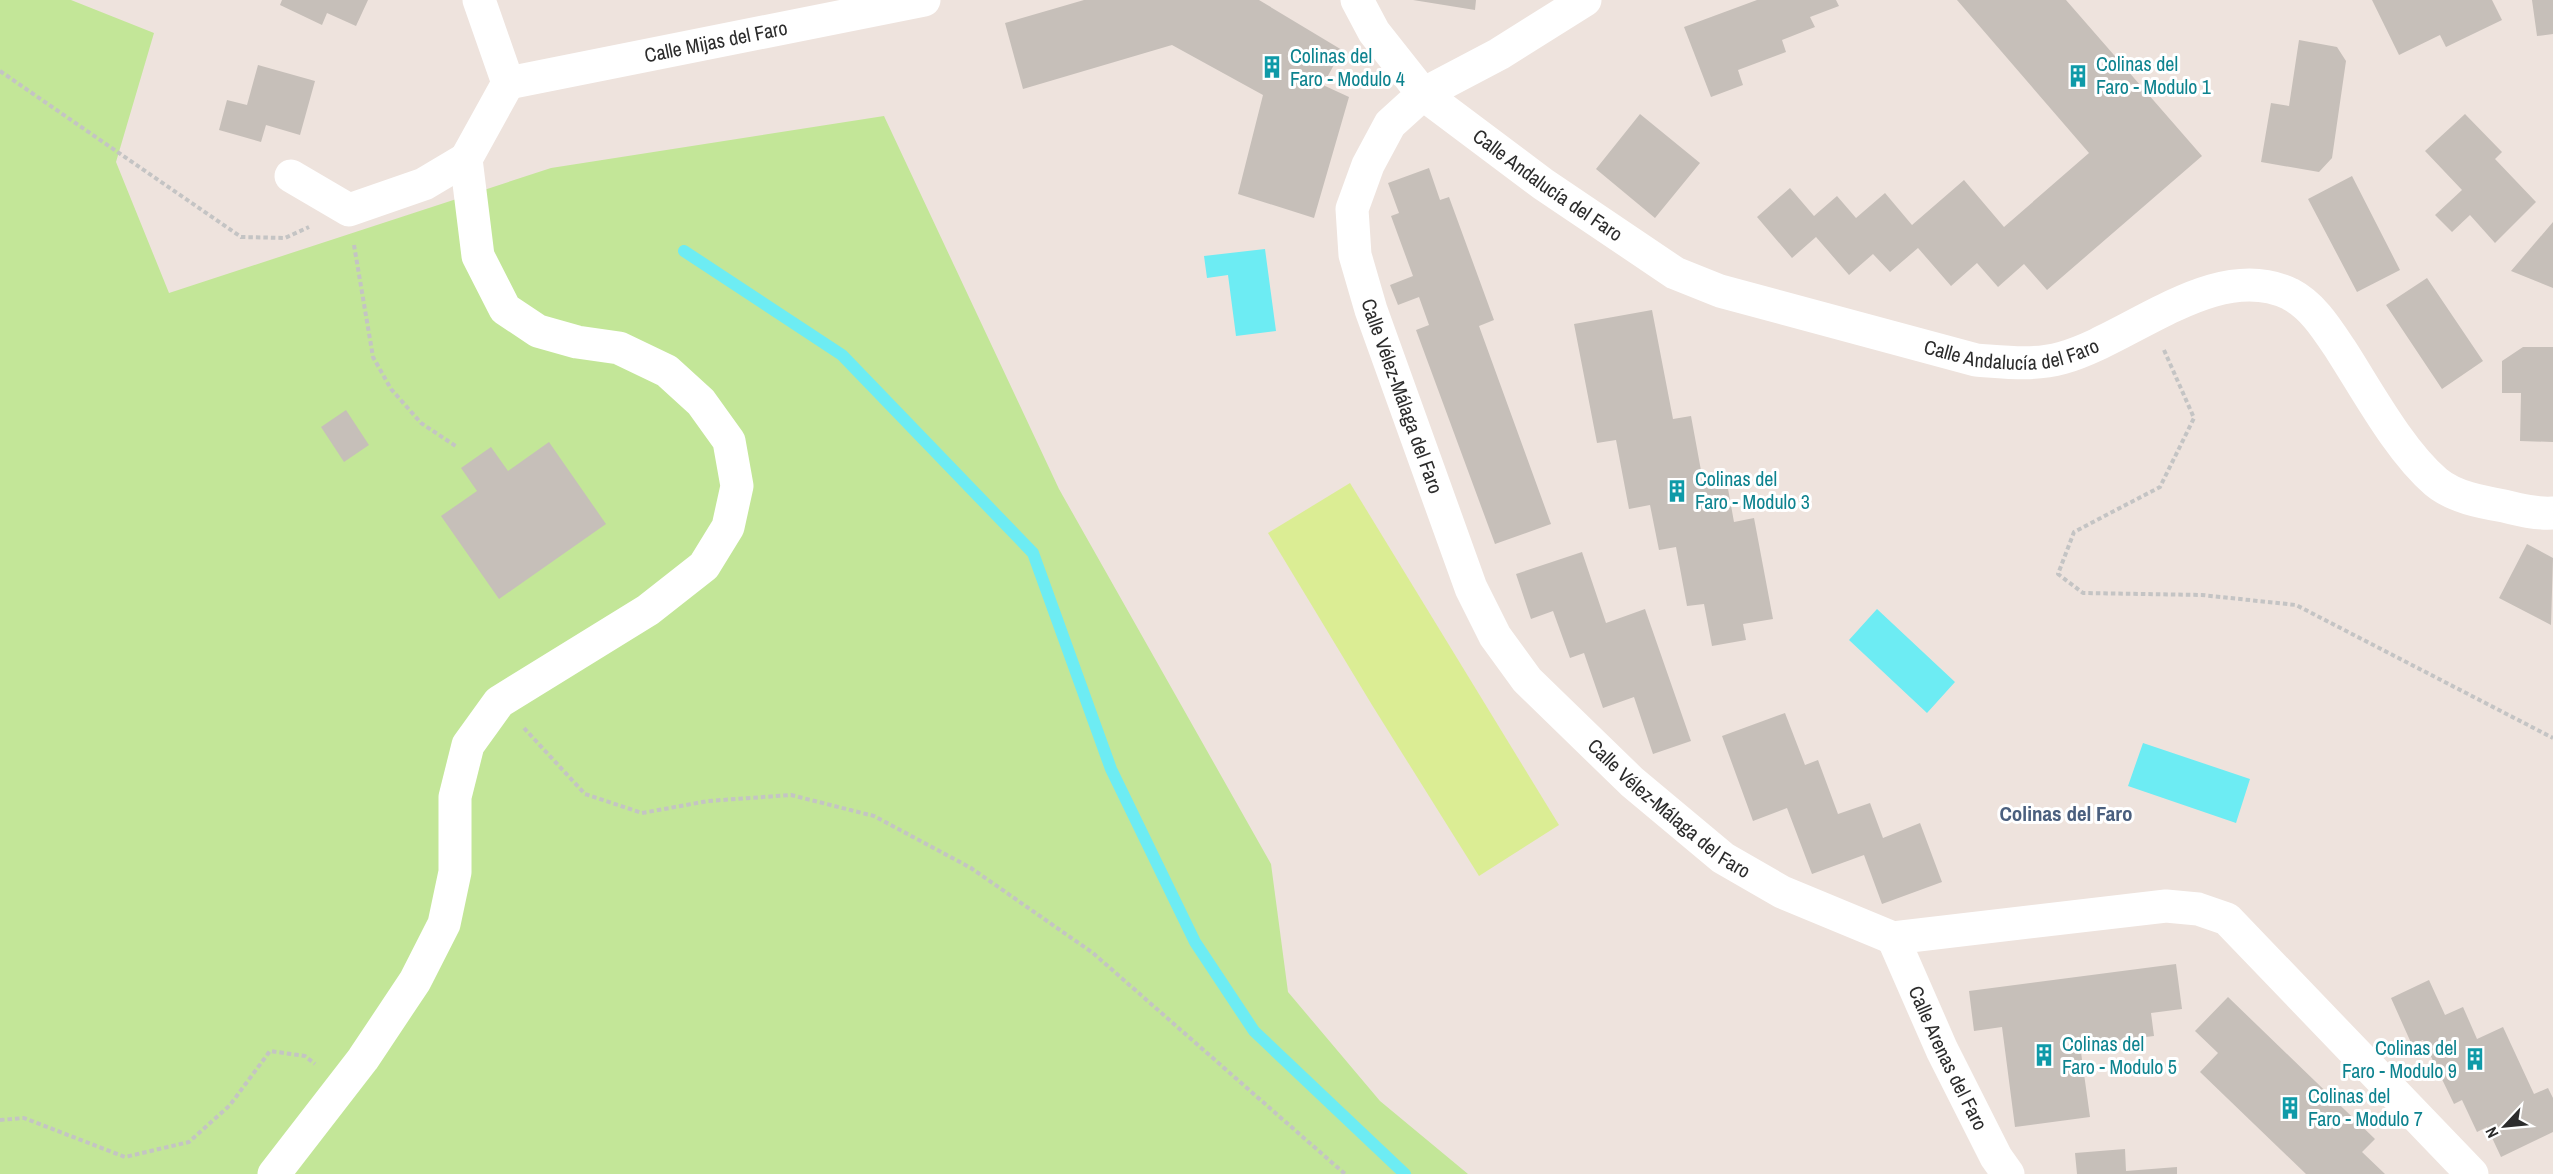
<svg xmlns="http://www.w3.org/2000/svg" width="2553" height="1174" font-family="'Archivo Narrow',sans-serif">
<rect width="100%" height="100%" fill="#eee3dd"/>
<path fill="#c3e698" d="M0 0H71L154 33 116 162 169 293 551 168 884 116 1059 489 1271 864 1288 992 1380 1101 1468 1174H0Z"/>
<path fill="#dbed94" d="M1350 483 1559 825 1479 876 1372 705 1268 533Z"/>
<path fill="#6decf3" d="M1265 249 1276 331 1236 336 1228 275 1207 278 1204 256Z
M1877 609 1955 682 1927 713 1849 640Z
M2143 743 2250 779 2236 823 2128 786Z"/>
<g fill="none" stroke-linecap="round" stroke-linejoin="round">
<path stroke="#6decf3" stroke-width="12" d="M684 251 842 355 1033 553 1111 769 1195 942 1254 1031 1405 1174"/>
</g>
<path fill="#c6bfb9" d="M282 0H368L356 26 327 13 322 25 280 5Z
M1084 0H1259L1342 50 1323 85 1349 97 1314 218 1238 194 1263 95 1172 45 1023 89 1005 23Z
M1413 0H1476L1475 10Z
M1757 0H1836L1839 6 1810 17 1815 27 1782 40 1786 52 1738 70 1743 85 1711 97 1684 27Z
M1957 0H2066L2202 156 2047 290 2024 264 1998 287 1977 263 1951 286 1918 248 1890 272 1873 254 1849 275 1816 237 1792 258 1757 217 1790 188 1814 216 1837 196 1856 218 1885 193 1912 225 1964 180 2004 227 2089 153Z
M2372 0H2492L2502 20 2446 47 2440 35 2399 55Z
M2532 0H2553V34L2537 36Z
M2299 40 2337 47 2346 61 2332 158 2319 172 2261 162 2271 103 2289 106Z
M258 65 315 81 300 135 266 125 261 142 219 130 227 100 247 105Z
M1640 114 1700 163 1655 218 1596 169Z
M2465 114 2502 152 2495 159 2536 202 2495 243 2470 215 2452 232 2435 215 2462 190 2425 151Z
M1429 168 1440 200 1449 197 1494 320 1479 326 1551 524 1495 544 1416 330 1429 325 1419 297 1398 305 1390 285 1413 276 1391 216 1399 213 1388 183Z
M2352 176 2400 270 2357 292 2308 199Z
M2553 222V288L2511 271Z
M2427 278 2483 361 2442 389 2386 305Z
M1652 310 1673 419 1691 416 1702 476 1725 472 1734 522 1754 518 1773 619 1743 624 1746 640 1712 646 1704 604 1687 606 1676 547 1659 550 1650 505 1629 509 1616 440 1597 443 1574 324Z
M2523 347H2553V442L2520 441 2521 393H2502V361Z
M346 410 369 445 344 462 321 427Z
M549 442 606 524 499 599 441 516 477 491 461 468 491 447 508 471Z
M2527 544 2553 558 2551 625 2499 598Z
M1582 552 1606 623 1645 609 1691 741 1653 754 1634 697 1603 708 1584 653 1570 658 1553 611 1531 619 1516 574Z
M1785 713 1805 765 1818 760 1838 814 1870 803 1883 838 1920 823 1942 882 1882 904 1864 855 1812 874 1787 808 1753 821 1722 736Z
M2176 964 2182 1009 2151 1013 2154 1036 2080 1045 2090 1117 2015 1127 2002 1027 1974 1031 1969 991Z
M2429 980 2445 1015 2463 1007 2477 1039 2503 1027 2534 1094 2548 1088 2553 1098V1132L2501 1157 2487 1127 2477 1132 2462 1100 2454 1104 2423 1040 2412 1045 2391 998Z
M2228 997 2375 1139 2362 1152 2385 1174H2306L2200 1072 2218 1053 2195 1031Z
M2125 1149 2126 1171 2177 1167V1174H2077L2075 1153Z"/>
<g fill="none" stroke-linecap="round" stroke-linejoin="round">
<path stroke="#c4c4c4" stroke-width="4" stroke-dasharray="4.5 3" stroke-linecap="butt" d="M0 71 241 237 285 238 309 227
M354 245 373 357 391 389 421 423 457 447
M2164 350 2194 418 2160 487 2074 532 2058 574 2083 593 2202 595 2296 605 2553 738
M524 728 585 794 642 813 708 801 791 795 874 816 971 868 1093 953 1345 1174
M0 1120 24 1118 125 1157 189 1142 230 1105 270 1051 305 1056 315 1064"/>
<g stroke="#fff" stroke-width="33">
<path d="M479 0 508 83"/>
<path id="s1" d="M1357 0 1374 32 1423 94 1390 124 1368 165 1352 209 1355 255 1371 310 1471 588 1495 636 1527 680 1632 782 1723 858 1782 892 1893 938 2166 906 2198 909 2227 919 2472 1174"/>
<path id="s2" d="M1585 0 1499 54 1423 94 1543 184 1675 273 1720 291 1976 360C2005 362 2034 366 2062 358 2131 339 2216 258 2290 294 2313 306 2327 329 2341 350 2368 392 2399 450 2436 482 2454 497 2481 502 2504 506 2520 510 2536 514 2553 513"/>
<path id="s3" d="M508 83 924 0"/>
<path d="M291 176 349 210 424 184 466 159"/>
<path id="s4" d="M1893 938 1942 1050 1996 1157 2008 1174"/>
<path d="M274 1174 363 1059 415 981 444 924 455 872V797L468 745 499 702 648 610 704 566 728 527 737 486 729 441 701 402 667 371 619 348 577 342 538 331 505 309 478 256 466 159 508 83"/>
</g>
</g>
<defs>
<g id="building-bare" transform="scale(1.8)"><path d="M-4-6H4V6H1V3H-1V6H-4ZM-2.5-4.3h1.7v1.8h-1.7ZM.8-4.3h1.7v1.8H.8ZM-2.5-1h1.7V.8h-1.7ZM.8-1h1.7V.8H.8Z" fill="#0f9aa8" stroke="#fff" stroke-width="2.5" paint-order="stroke"/></g>
</defs>
<g fill-rule="evenodd">
<use href="#building-bare" x="1272" y="67"/>
<use href="#building-bare" x="2078" y="76"/>
<use href="#building-bare" x="1677" y="491"/>
<use href="#building-bare" x="2044" y="1055"/>
<use href="#building-bare" x="2475" y="1059"/>
<use href="#building-bare" x="2290" y="1108"/>
</g>
<g text-anchor="middle" stroke-width="6" stroke-linejoin="round" paint-order="stroke">
<g font-size="20" fill="#2c2c2c" stroke="#fff">
<text dy="7" stroke="none"><textPath href="#s3" startOffset="212">Calle Mijas del Faro</textPath></text>
<text dy="7" stroke="none"><textPath href="#s2" startOffset="342">Calle Andalucía del Faro</textPath></text>
<text dy="7" stroke="none"><textPath href="#s2" startOffset="846">Calle Andalucía del Faro</textPath></text>
<text dy="7" stroke="none"><textPath href="#s1" startOffset="448">Calle Vélez-Málaga del Faro</textPath></text>
<text dy="7" stroke="none"><textPath href="#s1" startOffset="952">Calle Vélez-Málaga del Faro</textPath></text>
<text dy="7" stroke="none"><textPath href="#s4" startOffset="132">Calle Arenas del Faro</textPath></text>
</g>
<g font-size="20" fill="#0d838f" stroke="#fff" text-anchor="start">
<text x="1290" y="63">Colinas del<tspan x="1290" dy="23">Faro - Modulo 4</tspan></text>
<text x="2096" y="71">Colinas del<tspan x="2096" dy="23">Faro - Modulo 1</tspan></text>
<text x="1695" y="486">Colinas del<tspan x="1695" dy="23">Faro - Modulo 3</tspan></text>
<text x="2062" y="1051">Colinas del<tspan x="2062" dy="23">Faro - Modulo 5</tspan></text>
<text x="2457" y="1055" text-anchor="end">Colinas del<tspan x="2457" dy="23">Faro - Modulo 9</tspan></text>
<text x="2308" y="1103">Colinas del<tspan x="2308" dy="23">Faro - Modulo 7</tspan></text>
</g>
<g font-size="21" font-weight="bold" fill="#4a5f7e" stroke="#fff">
<text x="2066" y="821">Colinas del Faro</text>
</g>
</g>
<g transform="translate(2505 1126) rotate(244)" stroke="#ffffff" stroke-width="4.5" paint-order="stroke">
<path d="M0-4.5L10 22L0 15L-10 22Z" fill="#2c2c2c"/>
<text y="-9" font-size="16" font-weight="bold" text-anchor="middle" fill="#2c2c2c">N</text>
</g>
</svg>
